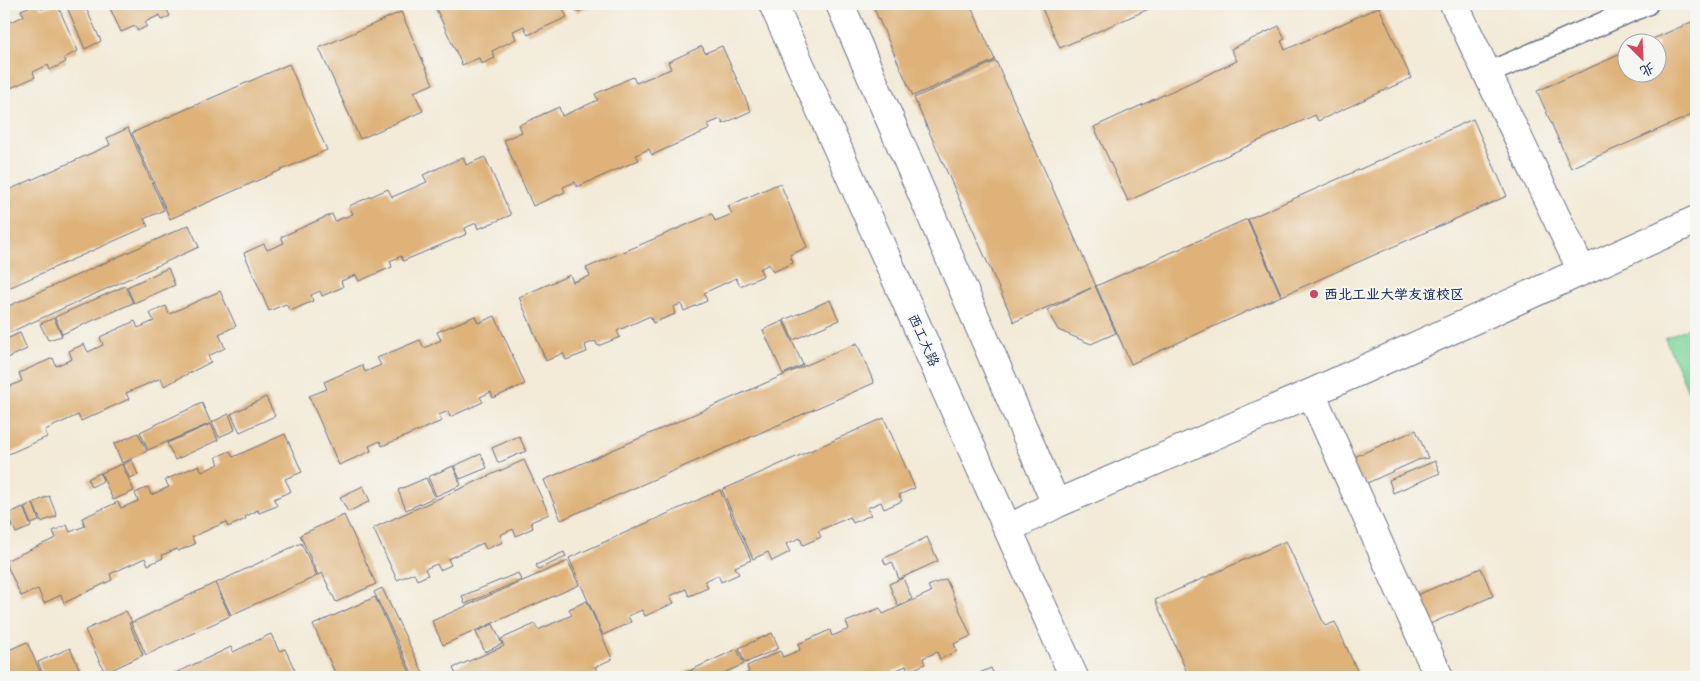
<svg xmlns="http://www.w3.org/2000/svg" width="1700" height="681" font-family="Kalam,'LXGW WenKai TC',sans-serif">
<rect width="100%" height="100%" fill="#f6f6f2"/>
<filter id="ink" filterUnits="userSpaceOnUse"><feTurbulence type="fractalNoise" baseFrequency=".02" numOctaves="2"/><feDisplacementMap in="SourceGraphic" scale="10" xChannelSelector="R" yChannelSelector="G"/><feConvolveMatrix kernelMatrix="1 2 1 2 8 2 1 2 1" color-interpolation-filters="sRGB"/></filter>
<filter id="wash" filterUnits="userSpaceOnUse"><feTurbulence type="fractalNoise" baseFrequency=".0096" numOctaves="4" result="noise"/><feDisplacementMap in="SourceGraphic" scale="20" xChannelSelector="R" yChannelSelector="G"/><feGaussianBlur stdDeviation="1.12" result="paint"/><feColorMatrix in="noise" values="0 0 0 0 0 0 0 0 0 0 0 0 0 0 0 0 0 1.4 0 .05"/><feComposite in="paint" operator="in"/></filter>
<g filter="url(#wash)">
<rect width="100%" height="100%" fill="#f3ead7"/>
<path fill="#7fd69a" stroke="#4d827c" d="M1696 324V409L1665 338Z"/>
<g id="blocks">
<path fill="#deb279" d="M36 4H38L41 9 57 4 78 51 64 58 66 62 50 70 48 65 33 72 35 77 4 91V19L8 17 11 22 24 16 21 10Z
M75 4H84L101 41 85 49 67 7Z
M108 4H182L167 10 170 16 162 20 160 15 145 22 147 26 138 31 135 26 121 32Z
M434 4H571L562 8 567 17 528 35 524 26 513 31 516 39 492 51 495 58 481 64 479 58 462 65Z
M573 4H596L577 12Z
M872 4H970L995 60 913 96Z
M1040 4H1160L1060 48Z
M1379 7 1411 78 1318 121 1315 115 1128 201 1094 127 1237 61 1231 49 1279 26 1285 39 1281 41 1285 50Z
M401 12 433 84 414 92 423 111 360 139 319 48Z
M1696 20V113L1571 168 1537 91 1628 51V72H1658V42H1646Z
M702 46 705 53 722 46 751 111 723 124 721 119 708 124 710 129 652 155 649 149 636 155 639 160 577 187 575 182 563 187 565 192 533 206 504 140 522 132 519 125 559 107 562 116 598 100 595 94 633 77 636 83 671 69 668 62Z
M996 61 1096 286H1095L1116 333 1091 344 1058 330 1047 310 1091 288 1014 322 914 98Z
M289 64 327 150 170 219 132 133Z
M1473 119 1507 196 1282 296 1248 219Z
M128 128 164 210 144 219 148 226 4 290V192L110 145 107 138Z
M463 157 466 165 485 157 511 215 478 229 476 223 465 228 467 234 403 261 401 256 390 261 392 267 359 281 356 275 341 281 343 287 322 296 320 291 311 295 313 301 290 311 286 304 269 311 244 253 264 244 267 250 284 243 281 237 332 214 335 221 353 214 349 206 388 189 392 197 427 182 423 175Z
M780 183 807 247 790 255 793 263 773 272 769 264 760 269 763 276 740 286 736 278 704 293 707 301 684 311 681 304 673 307 675 314 653 323 650 316 617 331 620 337 598 346 595 341 585 345 587 352 566 360 563 353 546 361 519 297 570 275 573 282 590 276 586 268 712 214 715 221 732 214 728 206Z
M1247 219 1281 296 1131 364 1096 286Z
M189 225 199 247 4 335V308Z
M168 268 175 285 134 303 127 287Z
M125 286 133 303 62 334 55 317Z
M220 291 236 326 219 334 225 348 208 356 211 362 164 386 161 378 126 393 129 399 81 421 78 415 45 430 47 437 4 456V389L22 381 19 373 53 358 56 366 72 359 69 351 84 344 88 352 103 345 100 337 135 321 138 328 154 321 150 313 166 306 169 314Z
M830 300 839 320 793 340 784 320Z
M475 316 478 323 495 316 525 384 493 398 491 392 480 397 483 402 450 417 448 411 439 415 442 421 382 446 380 441 369 446 371 451 339 465 309 396 327 389 324 382 362 365 365 372 381 365 377 358 420 340 424 348 441 340 437 332Z
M54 318 62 336 48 340 40 324Z
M783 321 803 365 783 374 763 330Z
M20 333 27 349 8 358 4 349V340Z
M857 343 874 383 561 520 544 480Z
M266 397 275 416 240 432 231 414Z
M202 403 211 423 148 450 140 432Z
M229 414 235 430 219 437 212 422Z
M884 418 915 488 899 495 902 501 884 509 881 502 867 508 871 515 853 523 850 517 818 531 821 537 803 545 800 538 786 544 790 552 772 561 768 552 753 559 722 490Z
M211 424 218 440 175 460 167 443Z
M1416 430 1428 458 1418 460 1354 489 1343 462Z
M138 433 147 451 122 463 114 444Z
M285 434 302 472 285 479 291 491 274 499 277 506 259 513 258 510 245 517 246 519 228 527 226 522 192 537 195 544 178 551 177 549 162 555 163 558 148 565 145 558 110 574 112 580 64 603 61 595 44 603 38 589 21 596 5 561 56 538 53 531 67 525 70 532 85 526 82 518 118 502 121 508 138 501 135 493 148 487 151 495 169 487 165 480 199 465 202 472 219 464 216 457 230 451 233 457Z
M519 436 526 451 498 463 492 448Z
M481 454 487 468 460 479 454 466Z
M132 460 138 475 130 478 123 464Z
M524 460 549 514 531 522 533 528 516 536 513 529 500 535 503 542 486 549 483 543 448 559 451 565 440 570 437 564 425 569 428 575 417 580 414 573 397 580 373 528Z
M1435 461 1440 473 1393 493 1389 480Z
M122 464 134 491 113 500 101 473Z
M453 466 461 485 436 496 428 477Z
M100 473 103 481 91 487 88 479Z
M426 478 435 497 406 510 398 490Z
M363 486 370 501 348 512 340 497Z
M720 490 751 560 735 567 739 574 721 582 718 575 705 581 708 588 689 596 686 589 670 596 674 603 645 616 642 610 628 616 631 622 603 635 569 558Z
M49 496 57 516 41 522 33 503Z
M33 503 39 521 31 524 24 507Z
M23 507 31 527 16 533 8 514Z
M344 515 376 584 336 602 322 573 318 575 300 535Z
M7 516 12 527 4 530V517Z
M927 537 938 561 899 579 892 562 886 565 883 559Z
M1286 541 1325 626 1335 622 1360 677H1189L1155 600Z
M301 543 317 576 231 615 216 583Z
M564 552 566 557 538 569 536 565Z
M568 561 579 585 443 645 432 621Z
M1481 568 1493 596 1430 624 1417 595Z
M518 573 521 580 465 604 462 596Z
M903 578 912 599 898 606 889 584Z
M946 579 971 636 954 644 957 651 940 659 937 652 923 658 925 664 908 672 906 666 880 677H737L749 672 747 666 780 651 783 657 800 650 798 644 830 630 832 636 849 629 846 622 880 608 883 614 931 592 928 586Z
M215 583 230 616 146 655 131 623Z
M382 588 425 677H414L374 592Z
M375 597 412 677H337L313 625Z
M587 601 612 659 595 667 598 673 588 677H457L453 668 504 646 501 639 535 624 538 630 572 615 569 609Z
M126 611 132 622 129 623 143 655 105 673 85 630Z
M493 624 502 644 485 652 476 632Z
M772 633 779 648 745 663 739 648Z
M271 634 279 651 285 649 298 677H257L256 676 253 677H167L231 647 233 652Z
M27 642 42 676 4 677V652Z
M70 648 83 677H44L38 662Z
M737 649 744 664 715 677H695L691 670Z
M991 668 995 677H970Z
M690 670 694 677H675Z"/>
</g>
</g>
<g filter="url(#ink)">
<use href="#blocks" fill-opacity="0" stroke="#677088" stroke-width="1"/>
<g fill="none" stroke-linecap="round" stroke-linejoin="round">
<g stroke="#677088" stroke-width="24">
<path id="lane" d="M1486 74 1647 4"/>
</g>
<g stroke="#677088" stroke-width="30">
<path id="street" d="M840 4 1056 504
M1454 4 1582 271
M1311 393 1439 677
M1008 529 1056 504 1311 393 1696 220"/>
</g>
<g stroke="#677088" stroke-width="30">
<path id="secondary" d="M773 4 1074 677"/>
</g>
<use href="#lane" stroke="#fff" stroke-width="21"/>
<use href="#street" stroke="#fff" stroke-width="28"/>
<use href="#secondary" stroke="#fff" stroke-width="28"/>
</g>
</g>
<circle fill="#d1495b" stroke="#f6f6f2" stroke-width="2" cx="1314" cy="294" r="5"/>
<g text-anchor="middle" stroke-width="4" stroke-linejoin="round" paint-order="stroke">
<g font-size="14" font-weight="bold" fill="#1b2f5e" stroke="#f6f6f2" text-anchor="start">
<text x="1324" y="299">西北工业大学友谊校区</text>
</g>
<g font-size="14" fill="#1b2f5e" stroke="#f6f6f2">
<text transform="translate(924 340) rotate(66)" y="5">西工大路</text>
</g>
</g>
<rect width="1700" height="681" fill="none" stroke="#f6f6f2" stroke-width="20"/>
<g transform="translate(1642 58) rotate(156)"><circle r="24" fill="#f6f6f2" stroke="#9ea6b7"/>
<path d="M0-4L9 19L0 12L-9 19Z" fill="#d1495b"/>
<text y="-8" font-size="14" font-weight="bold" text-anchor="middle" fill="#1b2f5e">北</text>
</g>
</svg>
